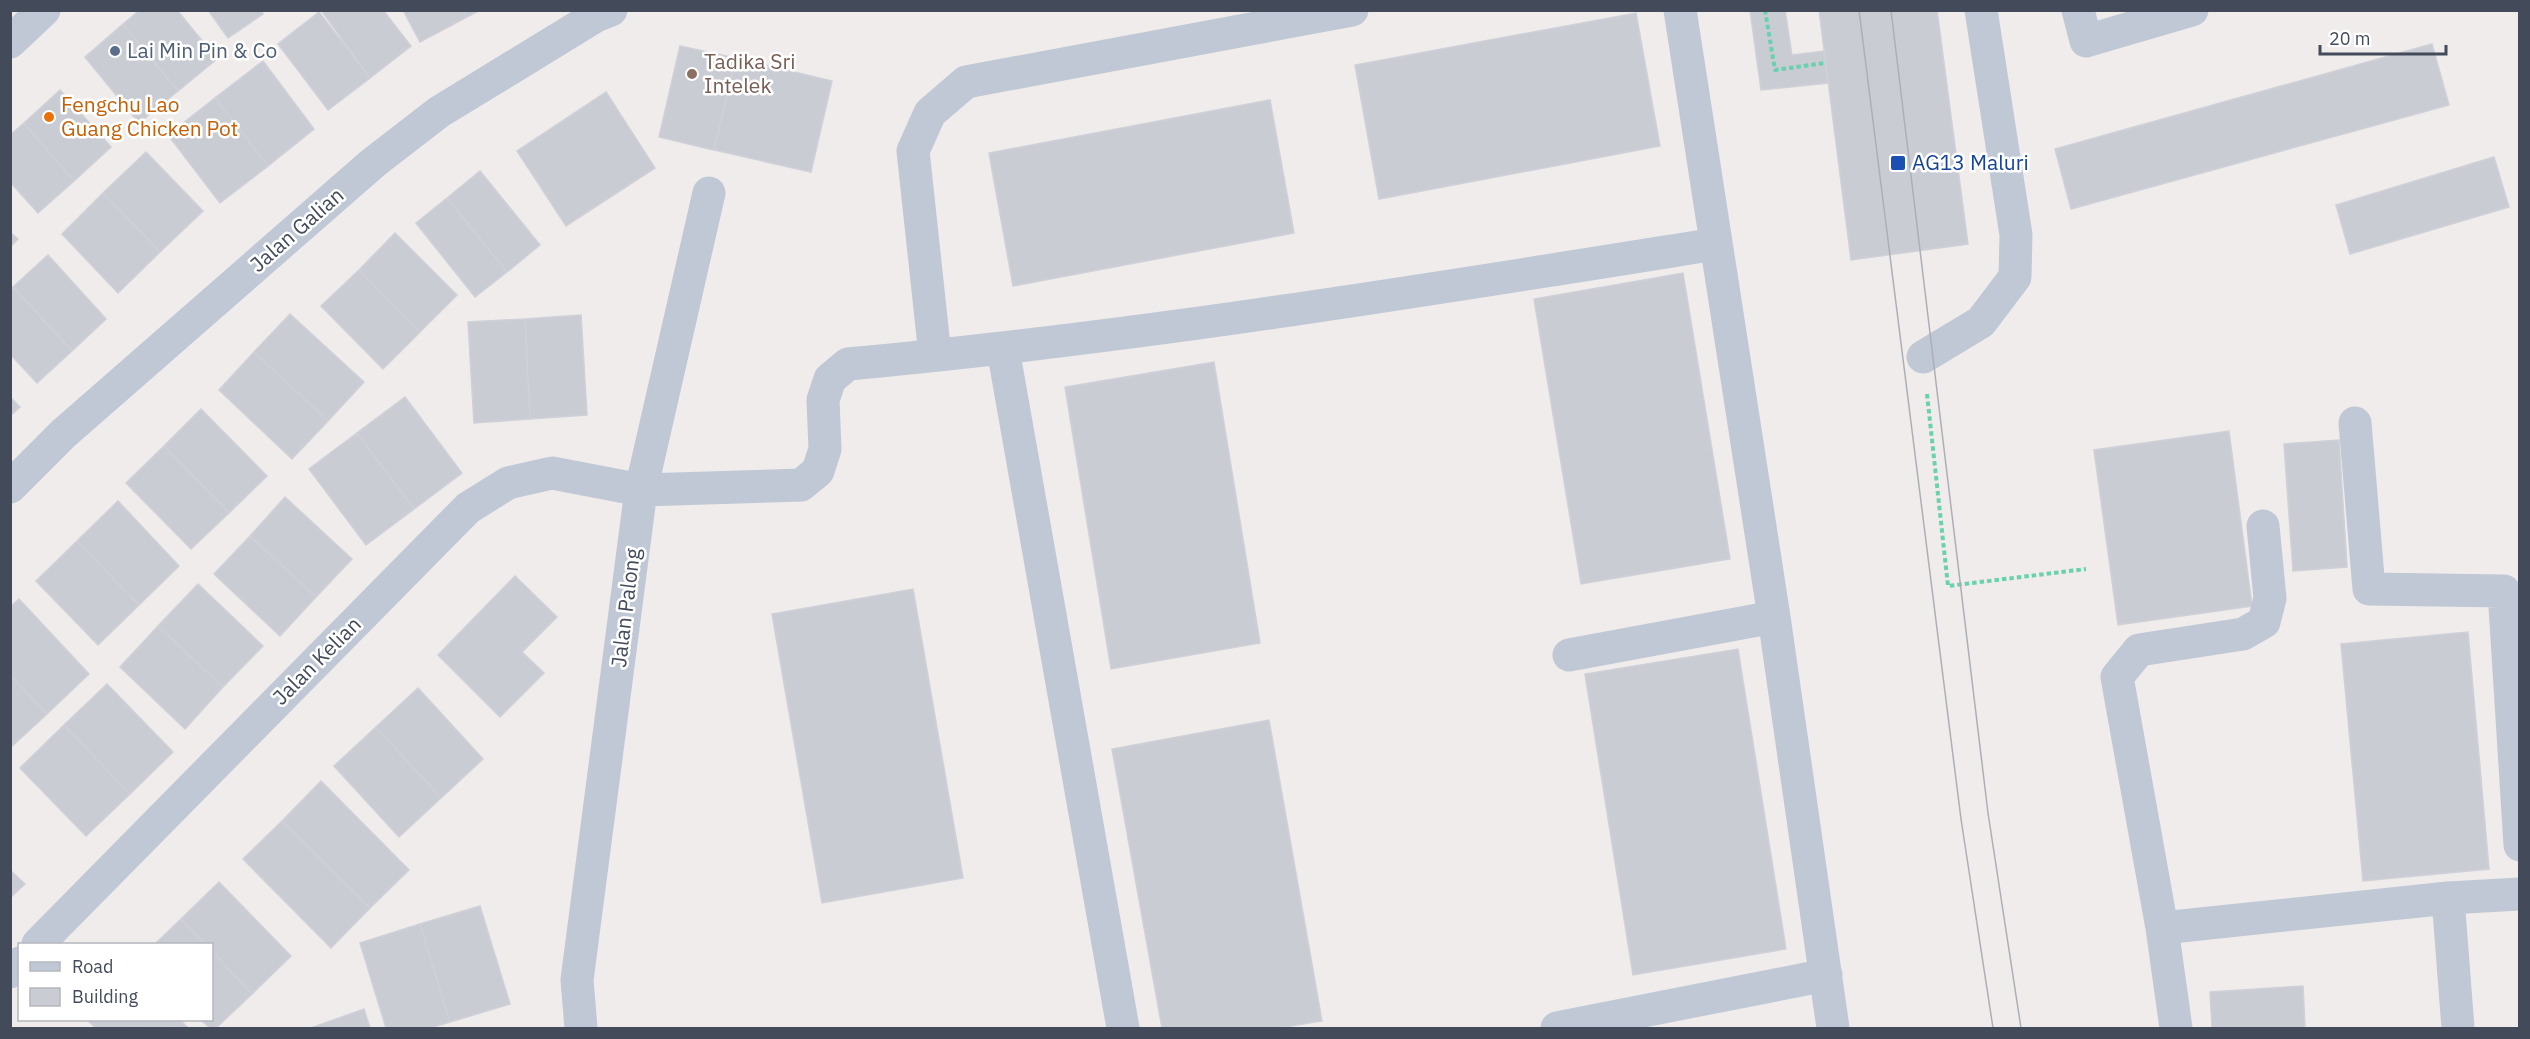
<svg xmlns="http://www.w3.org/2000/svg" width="2530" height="1039" font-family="'IBM Plex Sans',sans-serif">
<rect width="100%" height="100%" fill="#efeceb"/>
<path fill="#caccd4" stroke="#cfd0d8" stroke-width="1.5" d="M140 10H177L217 59 178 91 123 24Z
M208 10H261L263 14 228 38Z
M321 10H383L411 46 370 78Z
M403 10H463L467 17 420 42Z
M463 10H480L467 17Z
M1750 10H1785L1792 55 1824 51 1828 83 1761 90Z
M1819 10H1937L1968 244 1851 260Z
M319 12 370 78 328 110 278 44Z
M1636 13 1660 146 1379 199 1355 65Z
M123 24 178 91 139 123 85 57Z
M2432 44 2449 105 2071 209 2055 149Z
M680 46 736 58 714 150 659 137Z
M736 58 832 81 811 172 714 150Z
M263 61 314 129 268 166 215 98Z
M60 90 111 147 74 181 24 123Z
M606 92 655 168 566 226 517 151Z
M215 98 268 166 220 203 168 135Z
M1270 100 1294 233 1013 286 989 153Z
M24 123 74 181 38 213 10 182V135Z
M146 152 203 211 160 252 103 193Z
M2494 157 2509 207 2350 254 2336 205Z
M480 171 540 245 507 272 447 198Z
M103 193 160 252 118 293 62 234Z
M447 198 507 272 475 297 416 223Z
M10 232 18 239 10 247Z
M395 233 457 295 420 332 359 270Z
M48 255 106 319 72 351 13 287Z
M359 270 420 332 383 369 321 306Z
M1683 273 1730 559 1581 584 1534 299Z
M13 287 72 351 37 383 10 354V290Z
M290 314 364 382 328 421 254 352Z
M581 315 587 415 530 419 525 319Z
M525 319 530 419 474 423 468 322Z
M254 352 328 421 292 459 219 390Z
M1214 362 1260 643 1111 669 1065 387Z
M10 397 20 407 10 416Z
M405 397 462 473 414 509 357 433Z
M201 409 267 476 229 513 164 446Z
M2229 431 2252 606 2118 625 2094 450Z
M357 433 414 509 366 545 309 469Z
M2339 440 2347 567 2293 571 2284 444Z
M164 446 229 513 191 549 126 483Z
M285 497 352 559 316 597 250 536Z
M118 501 179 566 139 605 77 541Z
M250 536 316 597 280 636 214 574Z
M77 541 139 605 98 645 36 581Z
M515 576 557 617 522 652 544 673 500 717 438 655Z
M198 584 263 646 223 687 158 626Z
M913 589 963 878 822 903 772 614Z
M19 599 89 674 47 714 10 675V607Z
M158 626 223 687 185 729 120 667Z
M2468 632 2489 869 2363 881 2341 644Z
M1738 649 1786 949 1633 975 1585 674Z
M10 675 47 714 10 748Z
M107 684 173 752 130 794 64 725Z
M418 688 483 759 441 798 376 727Z
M1269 720 1322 1021 1279 1028H1162L1112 749Z
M64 725 130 794 86 836 20 768Z
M376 727 441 798 399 837 334 766Z
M321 781 409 870 370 908 282 821Z
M282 821 370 908 331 948 243 859Z
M10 870 25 884 10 898Z
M219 882 291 956 252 994 212 951V944H205L181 919Z
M480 906 510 1004 450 1022 420 924Z
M181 919 205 944H155Z
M420 924 450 1022 430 1028H386L360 943Z
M212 951 252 994 216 1028H210L201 1020H212Z
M2303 986 2305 1028H2212L2210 992Z
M364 1009 370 1028H311Z
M87 1020H180L187 1027 96 1028Z"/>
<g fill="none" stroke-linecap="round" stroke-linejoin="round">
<path stroke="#6ad1ae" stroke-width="4" stroke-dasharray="4.5 3" stroke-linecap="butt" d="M1765 10 1775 70 1825 63
M1927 394 1948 586 2086 569"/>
<path stroke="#c0c8d5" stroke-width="33" d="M1680 10 1774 617 1833 1028
M2078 10 2086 41 2192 10
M10 42 44 10
M1003 349 1123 1028
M935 355 913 151 930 113 966 82 1352 10
M1923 357 1981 322 2015 277 2016 235 1981 10
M2355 423 2369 589 2504 591 2520 845
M10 487 63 434 373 163 439 112 596 16 611 10
M1569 655 1774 617
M2448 898 2458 1028
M2162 928 2117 677 2139 650 2243 634 2264 622 2270 598 2263 526
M38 944 468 508 508 483 552 473 641 490 801 485 818 471 825 449 823 400 830 379 848 364C1139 337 1427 290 1716 244
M10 972 20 963
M581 1028 577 980 641 490 709 193
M1557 1028 1826 975
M2176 1028 2162 928 2448 898 2520 894"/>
<path stroke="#adafb7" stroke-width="1.5" d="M1859 10 1961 819 1993 1028
M1891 10 1988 813 2021 1028"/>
</g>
<circle fill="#5c6f8a" stroke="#fff" stroke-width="2" cx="115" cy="51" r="6"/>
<circle fill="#8d6e63" stroke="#fff" stroke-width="2" cx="692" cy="74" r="6"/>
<circle fill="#e8710a" stroke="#fff" stroke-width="2" cx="49" cy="117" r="6"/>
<rect fill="#1a4fb4" stroke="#fff" stroke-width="2" x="1890" y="155" width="16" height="16" rx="3"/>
<g text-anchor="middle" stroke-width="5" stroke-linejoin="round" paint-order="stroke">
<g font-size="21" fill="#4e5e75" stroke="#fff" text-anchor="start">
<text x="127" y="58">Lai Min Pin &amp; Co</text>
</g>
<g font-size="21" fill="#785e54" stroke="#fff" text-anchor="start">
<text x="704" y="69">Tadika Sri<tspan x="704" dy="24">Intelek</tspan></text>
</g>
<g font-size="21" fill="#c56008" stroke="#fff" text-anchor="start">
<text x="61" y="112">Fengchu Lao<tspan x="61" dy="24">Guang Chicken Pot</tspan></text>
</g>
<g font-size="21" fill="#164399" stroke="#fff" text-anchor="start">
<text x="1912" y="170">AG13 Maluri</text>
</g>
<g font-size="21" fill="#434b5a" stroke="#fff">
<text transform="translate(297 230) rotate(-41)" y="7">Jalan Galian</text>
<text transform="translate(626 608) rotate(-83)" y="7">Jalan Palong</text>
<text transform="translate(317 661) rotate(-45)" y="7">Jalan Kelian</text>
</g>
</g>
<rect width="2530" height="1039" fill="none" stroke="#434b5a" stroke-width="24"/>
<rect x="18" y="943" width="195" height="78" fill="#ffffff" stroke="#b4b7bd" stroke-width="1.5"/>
<rect x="30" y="962" width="30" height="9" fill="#c0c8d5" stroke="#b4b7bd" stroke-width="1.5"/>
<text x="72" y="973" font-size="18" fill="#434b5a">Road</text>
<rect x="30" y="988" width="30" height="18" fill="#caccd4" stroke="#b4b7bd" stroke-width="1.5"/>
<text x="72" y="1003" font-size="18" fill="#434b5a">Building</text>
<path d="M2320 45v9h126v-9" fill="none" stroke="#434b5a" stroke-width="3"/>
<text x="2329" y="45" font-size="18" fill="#434b5a" stroke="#ffffff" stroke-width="4.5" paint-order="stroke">20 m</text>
</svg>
